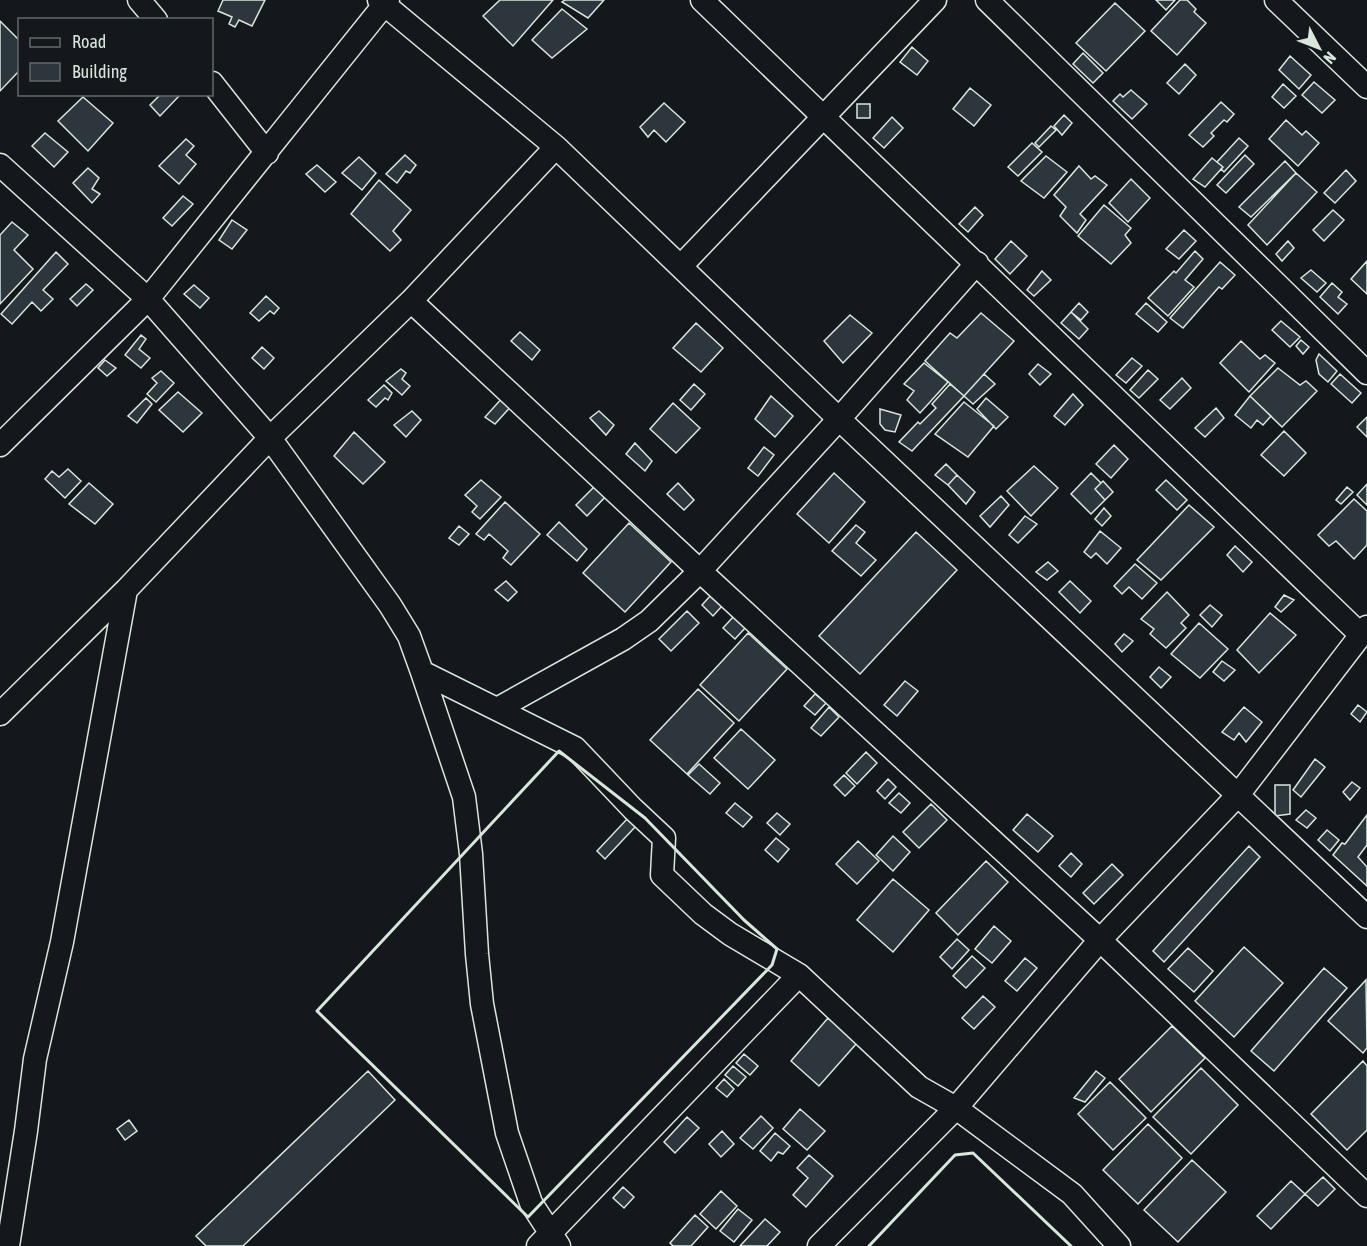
<svg xmlns="http://www.w3.org/2000/svg" width="1367" height="1246" font-family="'Asap Condensed',sans-serif">
<rect width="100%" height="100%" fill="#14181c"/>
<path fill="#2c363c" stroke="#d8e6dc" stroke-width="1.5" d="M223 0H265L252 26 239 20 235 27 229 24 232 17 218 11Z
M500 0H553L513 46 483 16Z
M565 0H604L588 18 562 2Z
M1156 0H1175L1166 10Z
M1180 0H1187L1196 9 1194 12 1206 23 1177 55 1151 31Z
M1115 3 1145 31 1106 71 1076 43Z
M562 9 587 29 552 58 532 40Z
M0 21 20 41V70L0 91Z
M912 47 928 61 917 75 900 62Z
M1083 53 1103 73 1093 83 1073 64Z
M1290 56 1311 75 1299 89 1279 70Z
M1185 64 1196 75 1179 94 1167 83Z
M1314 82 1335 100 1322 113 1302 95Z
M1283 84 1296 96 1284 108 1272 97Z
M970 88 991 105 974 126 953 109Z
M1131 90 1147 104 1132 119 1113 101 1120 94 1123 97Z
M161 94 180 95 160 116 150 105Z
M83 97 113 123 88 151 58 121Z
M1221 102 1234 114 1227 122 1224 120 1211 133 1214 136 1203 147 1189 135Z
M664 103 685 122 666 142 654 130 648 137 640 127Z
M857 104H870V118H857Z
M1064 115 1072 123 1062 135 1054 126Z
M892 117 903 128 884 148 873 138Z
M1286 120 1302 135 1306 131 1319 143 1298 166 1269 139Z
M1051 126 1056 130 1039 147 1035 143Z
M45 133 68 152 54 167 32 146Z
M1239 138 1248 146 1224 172 1221 169 1223 167 1217 162Z
M186 139 194 146 186 155 196 164 179 184 159 166Z
M1032 143 1042 152 1018 176 1008 167Z
M405 155 416 165 410 173 406 171 397 183 386 174Z
M1245 155 1254 164 1226 193 1217 185Z
M1046 156 1067 172 1044 198 1021 181Z
M359 157 376 173 362 190 342 173Z
M1212 158 1223 167 1205 187 1193 179Z
M1285 161 1296 173 1251 217 1239 207Z
M317 165 336 182 325 192 306 174Z
M1079 166 1091 179 1095 176 1107 185 1080 214 1086 220 1077 233 1060 216 1066 207 1054 195Z
M88 168 99 178 92 189 100 194 92 203 73 183Z
M1346 170 1356 181 1335 203 1324 193Z
M1296 173 1317 192 1267 245 1248 225Z
M1131 179 1150 198 1128 222 1109 203Z
M379 180 411 210 393 231 401 240 390 251 351 214Z
M183 196 193 204 172 226 163 218Z
M1104 205 1131 228 1125 235 1131 243 1111 264 1078 236Z
M975 207 983 215 968 232 959 224Z
M1333 210 1344 220 1324 241 1313 230Z
M232 220 247 230 232 249 219 240Z
M12 222 28 235 14 250 33 269 0 304V235Z
M1184 230 1196 241 1179 259 1166 249Z
M1011 241 1027 256 1010 274 995 259Z
M1288 241 1294 248 1282 261 1276 254Z
M1195 251 1203 259 1185 280 1194 287 1168 316 1148 298 1174 271 1176 273Z
M56 252 68 264 43 290 53 299 41 311 32 302 12 324 1 314Z
M1367 261V294L1351 279Z
M1220 262 1235 275 1222 289 1219 287 1183 328 1170 318Z
M1311 270 1326 283 1317 292 1301 278Z
M1042 271 1051 280 1034 296 1027 290Z
M1332 283 1342 292 1338 297 1347 304 1338 314 1320 297Z
M86 284 93 290 77 306 70 299Z
M194 285 209 298 200 308 184 294Z
M266 296 279 308 274 314 270 311 259 321 250 313Z
M1079 303 1088 312 1081 320 1071 312Z
M1146 303 1167 322 1158 332 1136 314Z
M1071 312 1088 329 1079 339 1061 323Z
M981 313 1014 341 964 396 925 361 950 333 957 338Z
M850 315 872 333 843 363 824 341Z
M1281 321 1300 337 1290 347 1272 330Z
M696 323 723 348 701 372 673 348Z
M520 332 540 350 532 360 511 341Z
M141 335 146 339 139 349 150 358 141 368 125 355Z
M1301 340 1309 347 1303 354 1296 346Z
M1241 341 1260 359 1265 355 1275 363 1249 392 1220 363Z
M262 347 274 358 264 369 252 358Z
M1319 354 1337 371 1328 382 1319 374 1316 360Z
M1132 358 1142 366 1126 383 1116 375Z
M105 360 116 368 107 376 98 368Z
M924 363 948 382 920 413 907 400 914 391 904 384Z
M1038 364 1051 374 1040 385 1029 374Z
M1278 368 1300 385 1306 381 1317 391 1282 427 1250 396Z
M401 369 406 373 402 379 410 386 402 395 386 381Z
M1148 370 1158 379 1139 398 1130 390Z
M161 371 174 383 156 402 147 394 157 383 152 378Z
M984 374 995 384 973 404 964 396Z
M1340 374 1361 393 1352 403 1331 384Z
M1182 378 1191 388 1170 409 1160 400Z
M694 384 705 394 691 410 680 400Z
M950 384 964 396 912 451 899 442 918 422 920 424 936 408 932 404Z
M384 385 392 393 388 400 385 398 376 407 368 400Z
M178 392 202 413 183 432 159 410Z
M1073 394 1083 405 1065 425 1054 416Z
M504 396 513 404 495 424 485 417Z
M771 396 793 416 775 437 755 419Z
M1250 396 1271 416 1263 425 1257 420 1251 428 1235 415Z
M146 398 152 404 137 423 128 416Z
M986 398 1008 417 996 429 977 409Z
M964 402 994 426 968 457 935 434Z
M673 403 700 428 676 453 650 429Z
M1216 408 1224 418 1205 437 1195 428Z
M880 409 901 415 895 432 885 430 880 424Z
M412 411 421 420 406 437 394 425Z
M599 411 614 425 606 435 590 418Z
M1367 417V437L1357 427Z
M1284 431 1306 453 1284 476 1261 455Z
M354 432 385 462 363 484 334 456Z
M635 443 652 461 645 471 626 454Z
M1114 445 1128 459 1111 478 1096 464Z
M764 447 774 455 758 476 748 468Z
M946 464 957 475 948 485 935 475Z
M1034 466 1058 488 1031 516 1007 491Z
M68 469 81 481 65 498 45 479 52 471 59 477Z
M834 473 865 502 829 543 797 514Z
M1091 473 1101 483 1095 489 1105 500 1091 514 1071 494Z
M957 475 975 492 966 504 948 485Z
M481 480 501 497 480 519 472 512 477 506 465 495Z
M1166 480 1187 500 1177 510 1156 490Z
M1103 481 1113 492 1105 500 1095 489Z
M89 483 113 504 95 524 69 504Z
M678 483 694 500 684 510 667 494Z
M597 484 608 494 587 516 576 505Z
M1367 484V505L1357 495Z
M1347 487 1353 492 1341 504 1336 500Z
M1001 496 1009 505 990 527 980 516Z
M1354 499 1367 511V545L1354 559 1336 541 1329 546 1318 535Z
M505 502 540 534 511 565 503 558 508 551 489 534 484 540 476 534Z
M1189 505 1214 527 1161 580 1137 560Z
M1104 508 1111 516 1102 526 1095 519Z
M1025 516 1037 524 1018 543 1009 535Z
M559 522 587 549 577 561 547 535Z
M629 523 671 562 625 612 583 573Z
M856 525 865 532 856 543 876 560 861 576 832 551Z
M459 526 469 534 459 545 449 538Z
M1100 531 1121 548 1107 564 1096 553 1091 558 1084 552Z
M916 532 957 570 860 674 819 636Z
M1235 546 1252 562 1243 572 1227 555Z
M1048 562 1058 571 1047 580 1036 572Z
M1135 564 1157 583 1142 599 1129 587 1122 594 1114 586Z
M506 581 517 592 508 601 495 590Z
M1070 581 1091 601 1080 613 1059 592Z
M1167 592 1189 615 1181 623 1186 628 1166 648 1150 634 1154 629 1141 619Z
M711 595 722 606 713 616 702 605Z
M1284 595 1294 600 1281 612 1275 607Z
M1210 605 1222 615 1212 627 1200 615Z
M687 611 699 623 671 651 659 639Z
M1270 613 1296 635 1259 673 1237 650Z
M734 616 746 627 735 639 723 628Z
M1199 623 1228 649 1200 678 1171 654Z
M748 633 787 669 739 721 700 685Z
M1124 634 1133 641 1122 652 1115 644Z
M1222 661 1235 670 1224 681 1213 672Z
M1159 667 1171 677 1161 688 1150 677Z
M905 681 918 691 897 716 884 705Z
M698 689 734 723 687 774 650 740Z
M815 694 826 703 815 715 804 706Z
M1358 705 1367 712 1360 722 1351 714Z
M829 707 839 717 821 736 811 728Z
M1244 707 1262 722 1246 742 1239 733 1234 740 1222 732Z
M741 729 775 760 748 789 714 758Z
M866 752 877 763 857 784 846 773Z
M1315 759 1325 767 1301 797 1293 790Z
M699 764 720 783 710 794 688 775Z
M844 775 855 786 845 796 834 785Z
M888 779 896 787 885 799 877 791Z
M1352 782 1360 788 1350 800 1343 792Z
M1275 785H1290V814L1275 816Z
M899 793 910 803 901 813 889 803Z
M735 803 752 817 743 827 726 813Z
M931 804 947 820 919 848 903 832Z
M1306 810 1316 818 1307 828 1296 820Z
M777 813 790 824 780 835 767 823Z
M1027 814 1053 836 1038 852 1013 830Z
M1367 815V845L1358 857 1367 867V886L1333 855 1342 843 1345 844Z
M628 818 636 826 605 859 597 851Z
M1327 830 1339 840 1330 851 1318 840Z
M893 836 910 852 893 871 876 855Z
M776 838 789 849 778 862 765 850Z
M858 841 879 861 857 884 836 864Z
M1249 846 1260 857 1164 962 1153 951Z
M1071 853 1082 864 1071 877 1059 866Z
M986 861 1008 882 958 935 936 913Z
M1112 864 1123 875 1094 904 1083 893Z
M893 879 929 910 893 952 857 920Z
M994 926 1011 941 992 963 975 949Z
M957 939 969 950 952 969 940 957Z
M1244 947 1283 983 1234 1037 1195 1001Z
M1188 948 1213 971 1194 992 1168 969Z
M972 956 985 968 966 988 953 976Z
M1025 958 1037 968 1017 991 1005 981Z
M1324 968 1347 988 1274 1071 1251 1051Z
M1366 980 1367 1048 1363 1053 1328 1021Z
M983 996 995 1007 974 1029 962 1018Z
M828 1018 857 1043 819 1086 791 1061Z
M1172 1026 1205 1058 1151 1112 1119 1079Z
M744 1054 758 1066 750 1075 736 1063Z
M1363 1061 1367 1066V1130L1347 1150 1311 1114Z
M733 1066 746 1077 738 1086 725 1075Z
M1201 1068 1238 1105 1191 1154 1153 1117Z
M368 1071 395 1100 243 1246H206L196 1236Z
M1096 1071 1105 1078 1085 1102 1074 1098Z
M724 1079 734 1089 727 1097 716 1088Z
M1110 1082 1146 1118 1113 1150 1078 1114Z
M800 1109 825 1131 807 1150 783 1129Z
M761 1116 773 1128 753 1149 740 1138Z
M687 1117 699 1128 675 1153 664 1142Z
M129 1120 137 1131 125 1140 117 1129Z
M1148 1124 1182 1158 1138 1204 1103 1170Z
M722 1131 734 1144 721 1157 709 1144Z
M775 1133 790 1146 783 1154 778 1152 771 1161 760 1151Z
M809 1155 833 1176 806 1207 793 1195 808 1178 797 1168Z
M1192 1160 1226 1192 1178 1242 1144 1210Z
M1323 1177 1335 1189 1318 1206 1305 1194Z
M1291 1181 1305 1194 1271 1229 1257 1216Z
M623 1187 634 1197 624 1208 613 1198Z
M721 1191 737 1206 716 1229 700 1214Z
M738 1209 752 1220 734 1242 720 1231Z
M695 1215 708 1227 691 1246H673L670 1243Z
M765 1219 780 1232 767 1246H740Z"/>
<g fill="none" stroke-linecap="round" stroke-linejoin="round">
<g stroke="#d8e6dc" stroke-width="25">
<path id="minor" d="M139 0 156 20
M379 0 556 147 839 419 1367 917
M702 0 1361 635
M987 0 1367 373
M1276 0 1367 87
M212 83 267 153
M0 165 148 299 270 438 390 605 409 636 422 672 575 748 633 809 664 838 662 875 703 914 730 934 799 975 919 1087 956 1108 1072 1194 1119 1246
M681 266 935 0
M411 301 700 571 1100 940 1367 1196
M0 445 148 299 388 0
M422 672 464 797 471 854 477 954 482 1004 507 1133 531 1203 559 1246
M497 709 623 639 649 621 700 571 839 419 977 263
M0 714 126 590 270 438 411 301 556 147
M8 1246 26 1131 35 1059 62 942 126 590
M538 1246 799 975
M819 1246 956 1108 1100 940 1238 795 1367 627"/>
</g>
<use href="#minor" stroke="#14181c" stroke-width="22"/>
<path stroke="#d8e6dc" stroke-width="3" d="M559 751 645 818 744 920 777 949 772 965 528 1217 317 1011Z
M869 1246 955 1155 973 1153 1071 1246"/>
</g>
<rect x="18" y="18" width="195" height="78" fill="#14181c" stroke="#626a69" stroke-width="1.5"/>
<rect x="30" y="38" width="30" height="9" fill="#14181c" stroke="#626a69" stroke-width="1.5"/>
<text x="72" y="48" font-size="18" fill="#d8e6dc">Road</text>
<rect x="30" y="63" width="30" height="18" fill="#2c363c" stroke="#626a69" stroke-width="1.5"/>
<text x="72" y="78" font-size="18" fill="#d8e6dc">Building</text>
<g transform="translate(1319 48) rotate(132)" stroke="#14181c" stroke-width="4.5" paint-order="stroke">
<path d="M0-4.5L10 22L0 15L-10 22Z" fill="#d8e6dc"/>
<text y="-9" font-size="16" font-weight="bold" text-anchor="middle" fill="#d8e6dc">N</text>
</g>
</svg>
